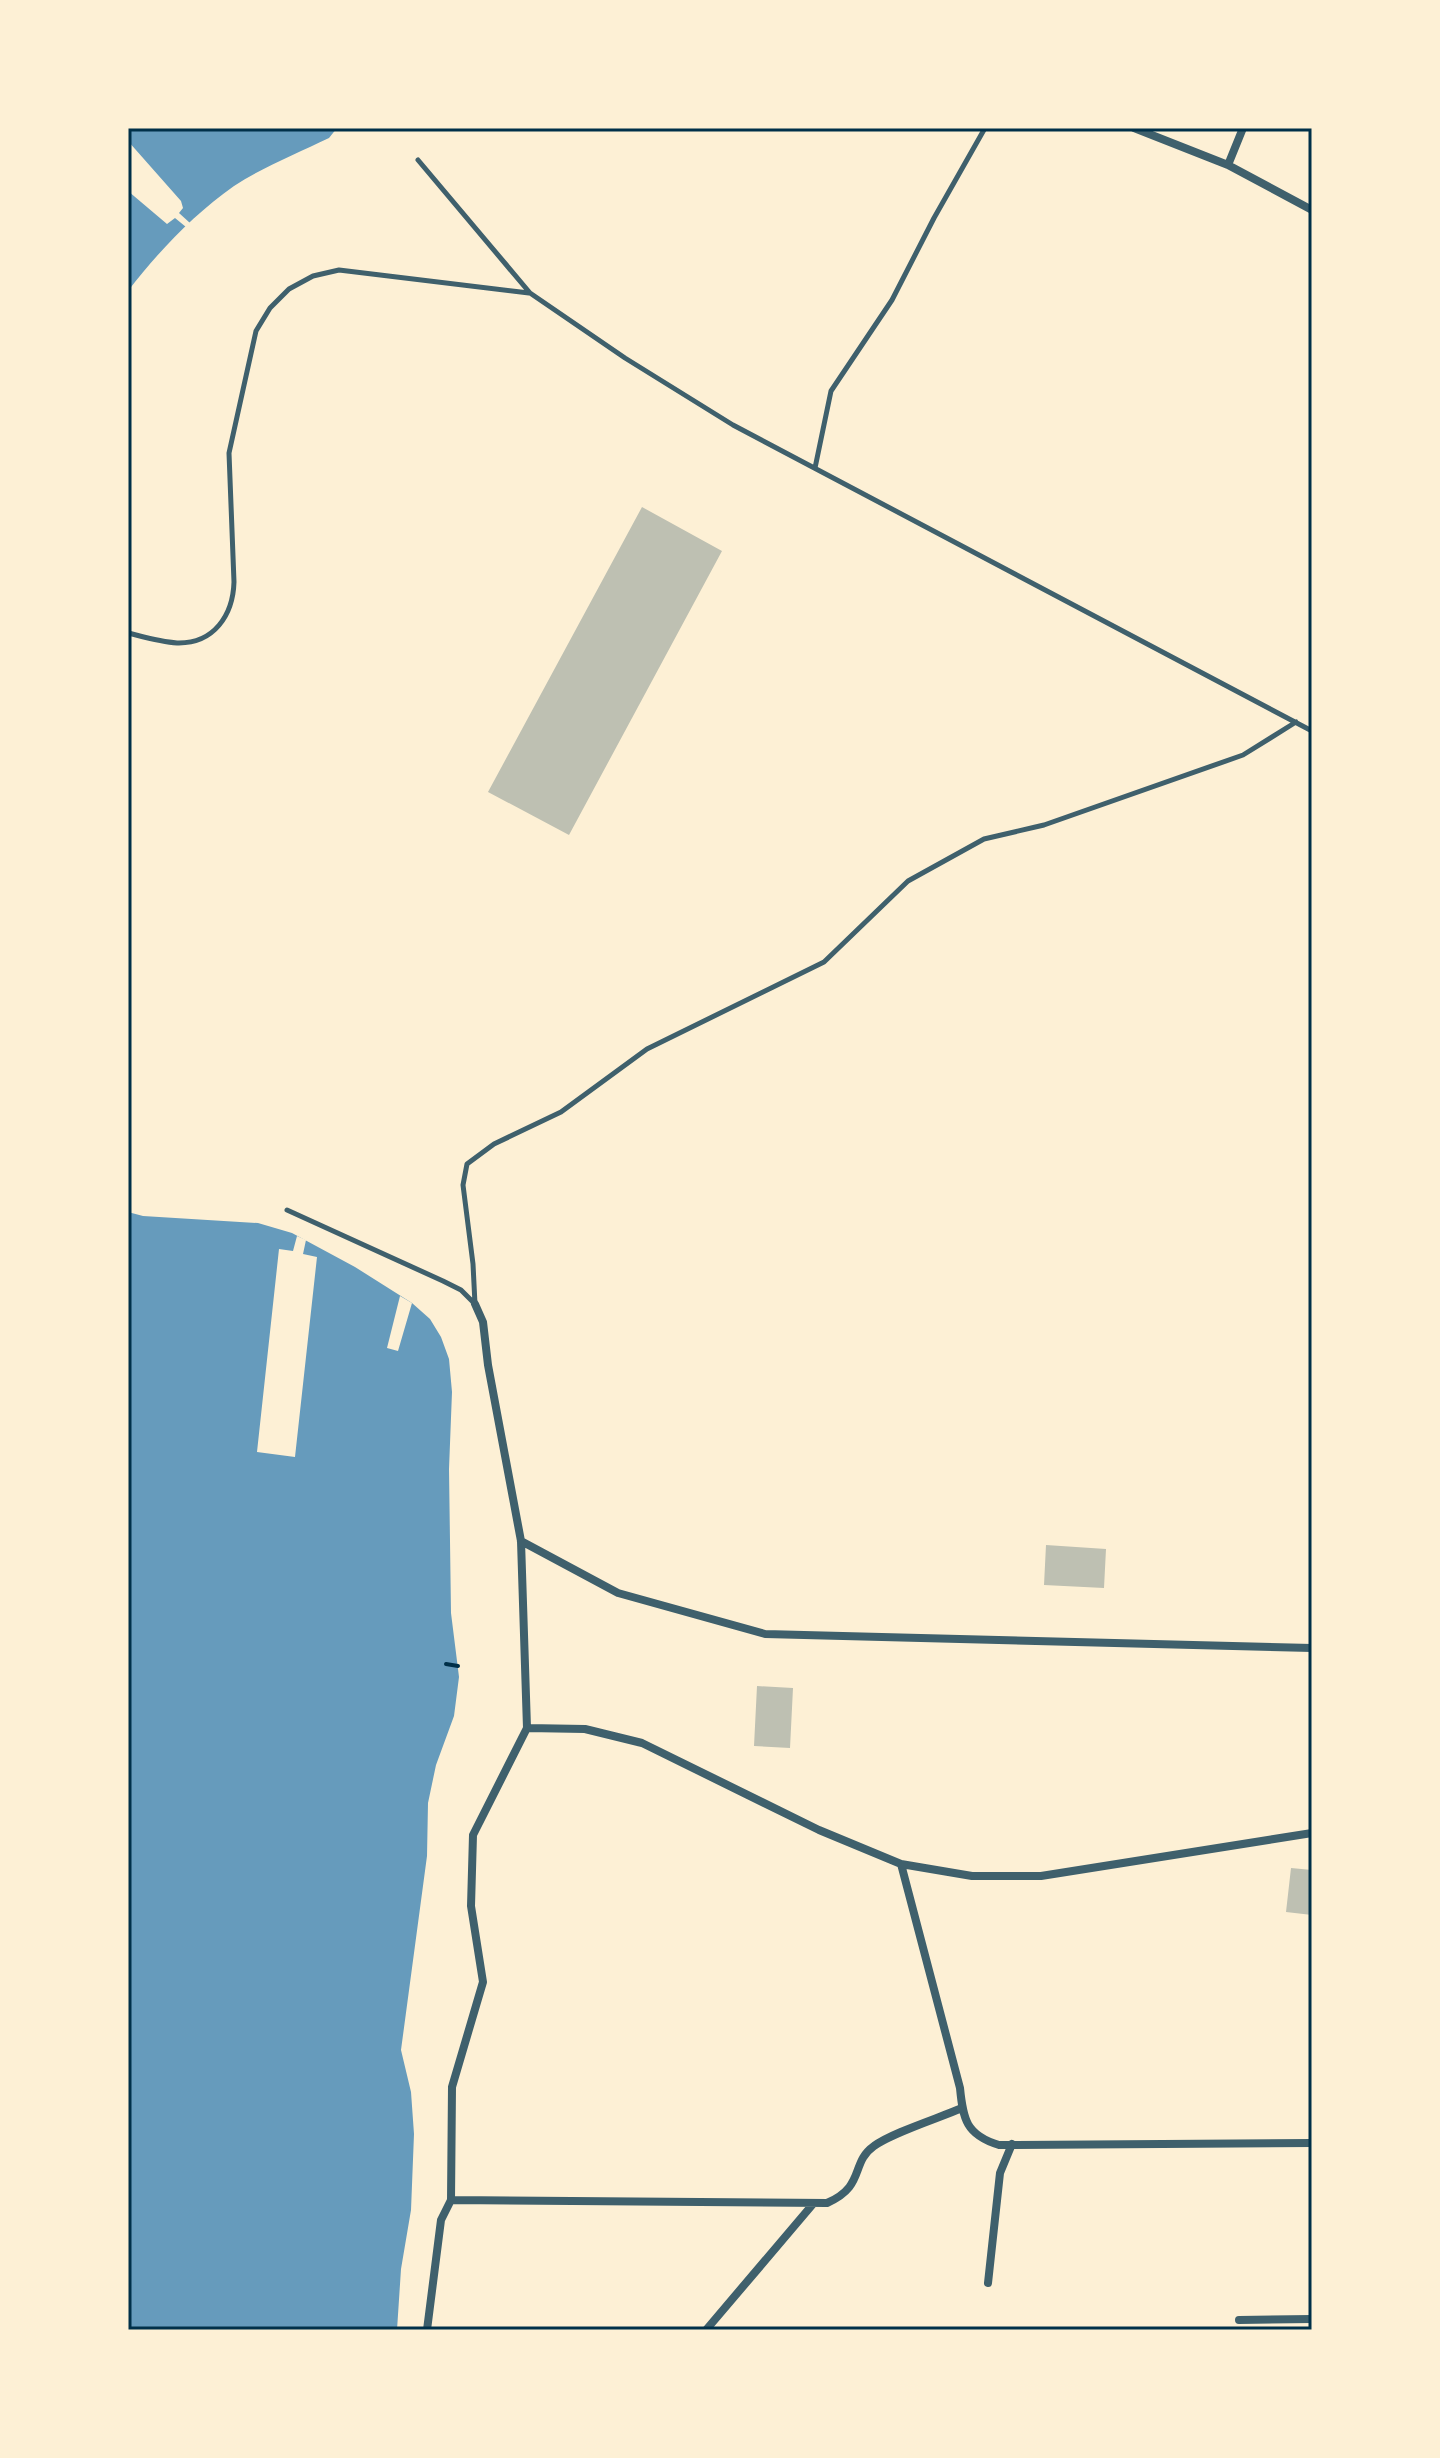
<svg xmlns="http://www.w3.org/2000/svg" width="1440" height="2458" font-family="Merriweather,serif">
<rect width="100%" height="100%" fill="#fdf0d5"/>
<path fill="#669bbc" d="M128 128H337L329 138C298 153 263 167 234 186 193 215 158 252 128 291Z
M128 1212 143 1216 258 1223 292 1233 355 1267 412 1303 430 1319 441 1337 449 1359 452 1392 449 1469 451 1613 459 1677 454 1716 436 1765 428 1803 427 1856 401 2050 411 2092 414 2134 411 2210 401 2269 397 2330H128Z"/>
<path fill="#fdf0d5" d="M128 141 181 201 183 208 179 213 190 223 186 227 175 218 167 224 128 191Z
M297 1236 306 1240 303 1254 317 1257 295 1457 257 1452 279 1249 293 1251Z
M400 1296 412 1303 398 1351 387 1348Z"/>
<path fill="#bec0b2" d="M642 507 722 551 569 835 488 792Z
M1046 1545 1106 1549 1104 1588 1044 1585Z
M757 1686 793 1688 790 1748 754 1746Z
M1291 1868 1312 1870V1915L1286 1912Z"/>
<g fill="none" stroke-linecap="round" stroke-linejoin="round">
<path stroke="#003049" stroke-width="4" d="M446 1664 458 1666"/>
<path stroke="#3f606c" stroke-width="5" d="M418 160 530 293 625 358 733 425 1312 731
M815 468 831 391 892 300 934 218 985 128
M128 633C144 637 161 642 177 643 214 644 233 615 234 582L229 453 256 331 270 308 289 289 313 276 339 270 529 293
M287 1210 443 1281 461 1290 474 1303
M475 1304 473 1264 463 1185 467 1164 494 1144 561 1112 647 1049 824 962 908 881 984 839 1044 825 1243 755 1296 722"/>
<path stroke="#3f606c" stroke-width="8" d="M1134 128 1228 165 1312 210
M1228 165 1243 128
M521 1541 618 1593 765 1634 1312 1648
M527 1728 585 1729 642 1743 819 1830 901 1864 972 1876H1041L1312 1833
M901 1864 960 2088C963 2119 966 2135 999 2145L1312 2143
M451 2200 827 2203C866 2186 850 2163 874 2146 891 2133 939 2118 962 2108
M988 2283 1000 2173 1012 2144
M1239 2320 1312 2319
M427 2330 441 2220 451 2200 452 2087 483 1982 471 1906 473 1835 527 1728 521 1541 488 1365 483 1322 475 1304
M706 2330 813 2204"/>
</g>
<rect width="1440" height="2458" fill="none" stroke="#fdf0d5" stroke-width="260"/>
<rect x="130" y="130" width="1180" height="2198" fill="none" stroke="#003049" stroke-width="3"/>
</svg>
